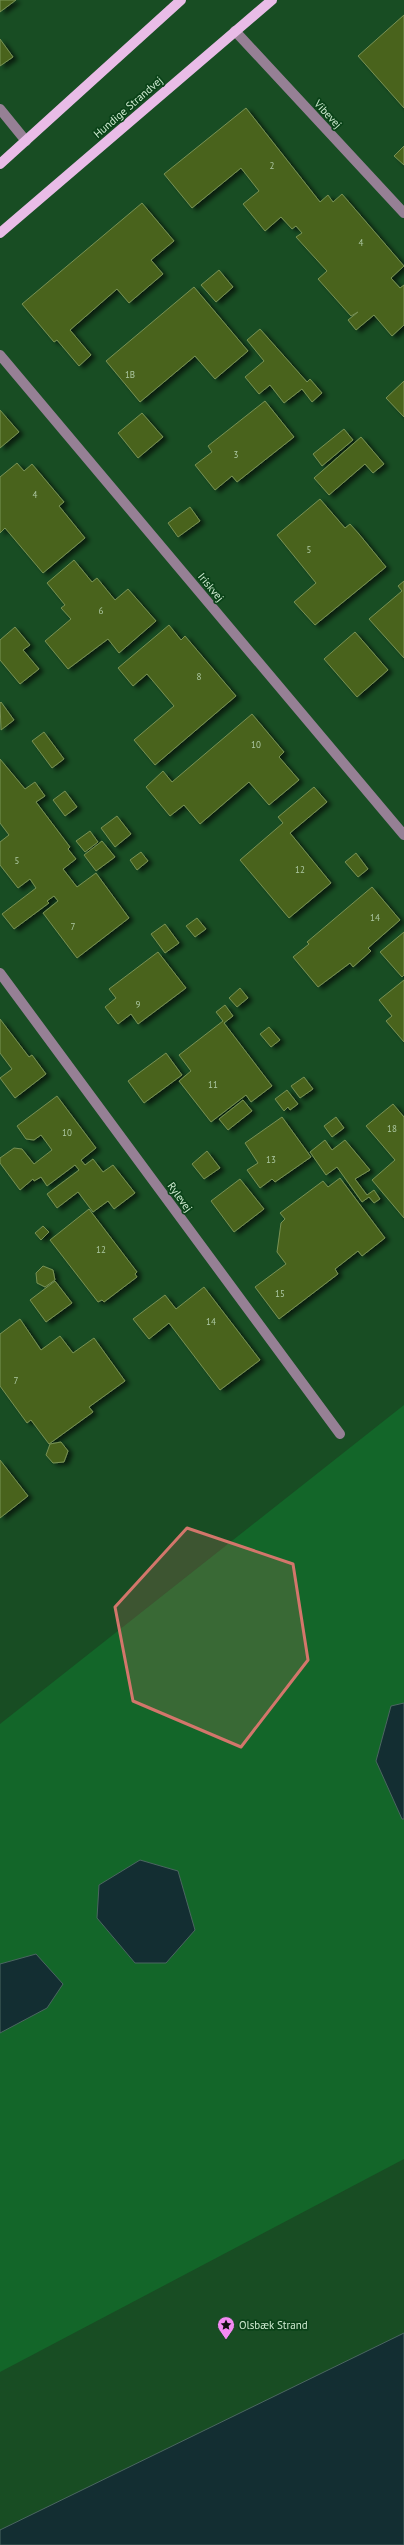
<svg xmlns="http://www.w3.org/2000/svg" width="404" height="2545" font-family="'PT Sans',sans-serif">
<defs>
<filter id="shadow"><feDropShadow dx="4.5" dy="2.5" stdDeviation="2" flood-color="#0009"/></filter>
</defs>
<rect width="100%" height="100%" fill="#184d23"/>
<path fill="#136629" d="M404 1405V2159L0 2372V1724Z"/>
<path fill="#132e32" stroke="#4b6661" d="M404 1703V1819H402L376 1761 391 1706Z
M140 1860 178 1871 195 1930 166 1963H135L97 1918 99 1885Z
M36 1954 63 1984 47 2008 0 2033V1964Z
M404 2333V2545H0V2530Z"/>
<path fill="#4a641d" stroke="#789154" filter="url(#shadow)" d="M0 0H16L0 12Z
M404 15V108L358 56Z
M0 39 13 57 0 66Z
M246 108 320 202 328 195 333 202 342 194 404 266 391 278 400 288 404 285V325L392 336 374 315 356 330 348 320 358 312 351 316 318 279 327 271 296 237 302 233 296 226 292 229 281 217 265 231 243 204 259 191 241 168 192 208 164 174Z
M404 146V165L394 156Z
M142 203 174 241 151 260 163 274 129 303 117 289 70 330 91 355 79 366 57 340 54 342 22 304Z
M219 270 233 287 216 302 201 285Z
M194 287 248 351 215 379 195 356 140 402 106 361Z
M260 329 307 382 310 379 322 393 312 402 302 389 284 403 270 385 259 394 245 377 264 361 247 340Z
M404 381V417L386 398Z
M265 401 294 437 237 482 232 476 215 490 195 465 212 452 208 446Z
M0 410 19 432 0 448Z
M142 413 163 437 138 458 118 433Z
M344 429 353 440 322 466 313 454Z
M361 437 384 464 373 473 365 464 329 495 314 478Z
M17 463 24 471 32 464 64 502 59 506 85 538 43 573 5 528 0 533V477Z
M320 499 345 528 350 524 359 534 386 567 315 625 294 602 316 583 277 535Z
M190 507 200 521 178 537 168 523Z
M74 560 92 582 97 578 115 600 128 589 156 621 119 653 108 639 68 669 45 641 71 619 61 608 65 605 47 583Z
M404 581V658L369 619 402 591 398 586Z
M169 625 181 640 185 636 236 696 155 765 134 740 174 706 147 674 133 686 118 668Z
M15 627 30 645 23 650 39 669 20 684 0 660V640Z
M355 632 388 670 357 697 324 659Z
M1 702 14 720 1 730 0 703Z
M252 714 284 752 279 757 299 780 269 805 249 782 200 824 184 805 170 816 146 787 163 771 172 782Z
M44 732 64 759 52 768 32 741Z
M0 759 25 789 35 782 45 796 36 802 70 847 68 849 76 859 63 869 77 887 96 873 129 918 77 958 43 913 58 901 54 896 47 901 49 903 14 929 2 914 36 888 30 879 18 888 0 865V842L9 835 0 823Z
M314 787 327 802 290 833 331 883 289 918 240 860 283 823 278 817Z
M65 791 77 807 65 816 53 800Z
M117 816 131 834 115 847 101 828Z
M90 831 98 842 85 852 76 841Z
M102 841 115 857 96 871 84 855Z
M141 852 148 861 137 870 130 860Z
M356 853 368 869 358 877 345 862Z
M372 887 400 920 368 948 371 951 353 967 350 963 318 987 293 957 309 944 307 942Z
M197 918 206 929 195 937 186 926Z
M165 924 179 943 165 953 151 934Z
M404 932V975L402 977 380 952Z
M158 952 186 988 138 1024 131 1014 118 1024 105 1007 116 998 109 989Z
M404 980V1042L386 1021 392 1016 379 1000Z
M240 988 248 998 237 1007 229 998Z
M225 1005 233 1016 224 1023 272 1086 251 1102 246 1095 211 1122 179 1081 191 1071 179 1055 223 1021 216 1012Z
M0 1019 29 1057 32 1055 46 1074 15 1098 0 1078 12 1069 0 1053Z
M269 1027 280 1040 271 1047 260 1034Z
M166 1053 182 1075 144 1103 128 1081Z
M304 1077 313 1089 300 1098 291 1086Z
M287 1090 298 1104 290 1110 288 1107 284 1111 275 1099Z
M57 1096 96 1148 81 1160 85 1165 93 1159 103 1172 113 1165 135 1193 114 1209 108 1201 93 1212 78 1192 57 1208 47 1194 79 1170 75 1165 47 1186 41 1177 34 1181 33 1179 20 1190 0 1163V1158L14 1148 22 1149 34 1164 52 1150 41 1135 34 1140 26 1139 17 1126Z
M243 1100 252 1111 228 1130 219 1119Z
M393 1104 404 1117V1218L372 1180 395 1160 366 1126Z
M282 1117 311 1157 275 1182 272 1179 260 1188 247 1170 258 1163 245 1143Z
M336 1117 344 1128 332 1137 324 1126Z
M325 1140 332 1150 345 1140 370 1170 355 1179 367 1195 374 1190 380 1199 374 1203 369 1197 362 1202 337 1167 326 1175 310 1152Z
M207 1151 220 1168 204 1179 192 1164Z
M340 1178 385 1238 362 1256 358 1251 335 1269 338 1274 279 1319 255 1287 286 1264 277 1252 281 1223 285 1219 280 1213 323 1181 328 1187Z
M240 1179 264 1209 234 1232 211 1201Z
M89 1209 137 1272 135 1274 137 1277 104 1302 102 1300 98 1302 50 1240Z
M43 1226 49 1232 41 1240 35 1233Z
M43 1266 53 1270 55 1280 45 1287 37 1283 36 1273Z
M55 1281 72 1303 46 1322 30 1300Z
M204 1287 260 1360 220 1390 169 1323 149 1339 133 1319 165 1295 176 1309Z
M20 1319 41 1350 60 1336 73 1353 94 1338 125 1381 89 1407 93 1412 49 1444 31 1420 27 1423 0 1386V1334Z
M61 1442 68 1451 64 1462 53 1463 46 1455 50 1444Z
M0 1460 28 1496 0 1518Z"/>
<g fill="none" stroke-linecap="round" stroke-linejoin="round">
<path stroke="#968095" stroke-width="10" d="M235 31 404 213
M0 109 26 141
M0 355 404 835
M0 973 340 1434"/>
<path stroke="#e9bce7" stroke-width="10" d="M0 164 181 0
M0 233 272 0"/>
</g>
<path fill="#d3766b" fill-opacity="0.2" stroke="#d3766b" stroke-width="3" stroke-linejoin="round" d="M187 1528 293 1564 308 1660 241 1747 133 1701 115 1607Z"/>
<defs>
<g id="sight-pin" transform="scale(0.9)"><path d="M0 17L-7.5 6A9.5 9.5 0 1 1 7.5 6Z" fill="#f38af2" stroke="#0a4218"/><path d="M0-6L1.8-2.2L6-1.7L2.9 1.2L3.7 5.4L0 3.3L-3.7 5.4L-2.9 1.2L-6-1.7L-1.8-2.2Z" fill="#111"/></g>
</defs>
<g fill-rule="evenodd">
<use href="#sight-pin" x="226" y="2325"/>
</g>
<g text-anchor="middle" stroke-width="3.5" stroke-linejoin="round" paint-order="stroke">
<g font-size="9" fill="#adc8a3">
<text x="272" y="169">2</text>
<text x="361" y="246">4</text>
<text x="130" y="378">1B</text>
<text x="236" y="458">3</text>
<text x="35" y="498">4</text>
<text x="309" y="553">5</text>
<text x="101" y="614">6</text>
<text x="199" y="680">8</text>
<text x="256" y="748">10</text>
<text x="17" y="864">5</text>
<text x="300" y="873">12</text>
<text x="375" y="921">14</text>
<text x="73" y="930">7</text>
<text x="138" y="1008">9</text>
<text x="213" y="1088">11</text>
<text x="392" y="1132">18</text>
<text x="67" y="1136">10</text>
<text x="271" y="1163">13</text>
<text x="101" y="1253">12</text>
<text x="280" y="1297">15</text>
<text x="211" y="1325">14</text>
<text x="16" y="1384">7</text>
</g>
<g font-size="11" fill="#ceead0" stroke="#0a4218">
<text transform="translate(128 107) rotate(-41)" y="4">Hundige Strandvej</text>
<text transform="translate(328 114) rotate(47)" y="4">Vibevej</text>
<text transform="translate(211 587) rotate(50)" y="4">Iriskvej</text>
<text transform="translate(180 1197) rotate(54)" y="4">Rylevej</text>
</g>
<g font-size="11" fill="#ceead0" stroke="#0a4218" text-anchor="start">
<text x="239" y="2329">Olsbæk Strand</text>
</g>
</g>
</svg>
